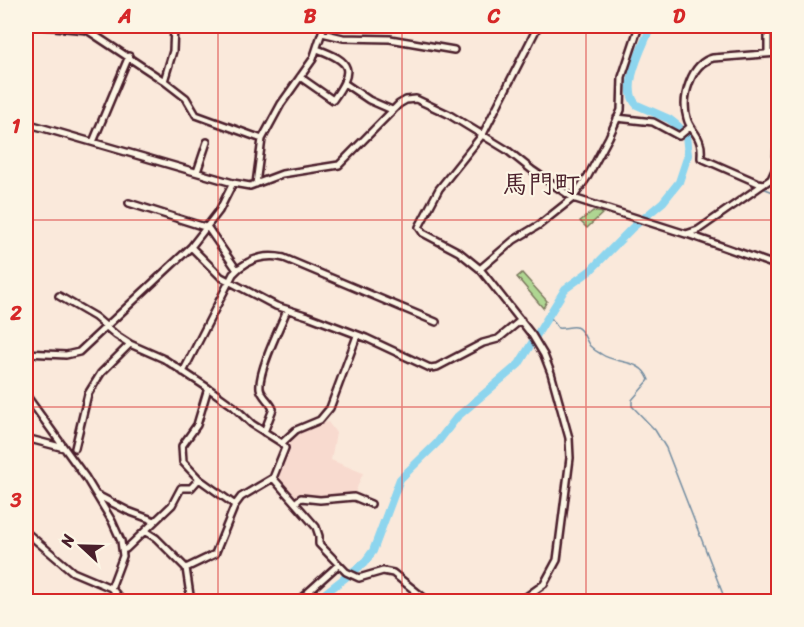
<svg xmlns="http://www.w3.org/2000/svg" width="804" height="627" font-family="Sriracha,'Klee One',sans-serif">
<rect width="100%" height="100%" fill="#fae9db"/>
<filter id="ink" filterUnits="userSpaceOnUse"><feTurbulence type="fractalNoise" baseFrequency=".0167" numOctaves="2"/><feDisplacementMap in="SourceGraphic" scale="12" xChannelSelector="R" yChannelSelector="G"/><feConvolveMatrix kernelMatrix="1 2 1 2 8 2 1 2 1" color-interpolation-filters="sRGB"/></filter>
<g filter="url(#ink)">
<path fill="#f8dacf" d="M328 422 336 433 331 460 363 473 354 495 295 501 274 477 285 444 297 431 314 425Z"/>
<path fill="#afd692" stroke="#7c7a5e" stroke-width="1.5" d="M593 211 603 213 587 228 580 221Z
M522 273 547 301 543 308 517 277Z"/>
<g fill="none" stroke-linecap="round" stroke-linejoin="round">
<path stroke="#728ca0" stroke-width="1.5" d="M745 181 756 185
M774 187 778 189
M763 188 778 194
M549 315 558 328C564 329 570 326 576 327 583 329 586 341 590 346 593 349 597 352 601 354 617 365 641 358 649 380L632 400V406L655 430 666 448 726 602"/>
<path stroke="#8dd5ee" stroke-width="8" d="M314 602 364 563 373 551 400 479 437 443 457 417 519 364 565 289 591 270 632 228 663 202 679 182 688 155 686 135 678 126 669 119 637 105C619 88 644 45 651 26"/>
<g stroke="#4a1f2b" stroke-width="10">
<path id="minor" d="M43 26 87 30
M81 26 164 81 186 98 196 115 262 139
M760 26 768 29V52
M322 33 343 38 390 39 454 50
M300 77 333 100C354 70 353 62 317 49
M164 81 173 51 174 26
M344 83 369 100 392 110
M617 118 653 122 679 136 690 127
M26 123 233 183 250 186 282 174 339 165 399 104 406 100 416 99 448 114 507 150 532 170 573 198 686 234 698 230 771 179 776 168 778 127
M93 142 129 56
M197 172 207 142
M256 184 262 139 281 104 313 59 324 26
M764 184 758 183 701 158C701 153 702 148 700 143 698 134 689 128 687 118 681 98 691 63 713 58L778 53
M129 203 208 228 237 270
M687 234 778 266
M191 247 221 277 276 306 308 316 366 338 430 368 437 367 483 343 498 339 521 320
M480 269 514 240 539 225 573 198 588 176 609 137 621 110 622 77 639 26
M59 296 95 317 116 335 130 344 101 373 88 394 75 448
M130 344 164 359 208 388 233 406 252 424 282 443
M26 353 66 355 79 352 191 247 219 211 233 183
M183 372 233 274C247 259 265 254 284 258L436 322
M208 388 197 425 182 446 183 462 199 479 235 505
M26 395 86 478 112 521 121 541 123 556 111 588 123 602
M264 432 273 409C270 401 261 396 260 388 258 371 280 327 287 310
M26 438 64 448
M273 478 316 527 319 536V544L346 572 359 578 383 571 393 573 429 602
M97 495 128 511 155 521
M295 503 301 498 320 500 354 497 371 504
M145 531 156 538 186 568 191 602
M26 532 73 572 111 588
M123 550 126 549 172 505 181 488H191L199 479
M186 568 215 554 235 505 241 497 273 478 285 448 282 443 296 430 320 420 330 408 357 336
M297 602 338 565
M519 602 544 584 557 560 570 458 569 438 551 373 544 355 532 335 480 269 459 252 423 233 419 227 439 189 483 134 538 26"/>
</g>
<use href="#minor" stroke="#fcf5e5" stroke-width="5"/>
</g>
</g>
<path fill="none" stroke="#d62828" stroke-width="1.5" stroke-opacity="0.55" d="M218 26V602M402 26V602M586 26V602M26 220H778M26 407H778"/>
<g text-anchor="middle" stroke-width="4.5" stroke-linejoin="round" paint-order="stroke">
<g font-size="26" font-weight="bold" fill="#4a1f2b" stroke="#fcf5e5">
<text x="541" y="193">馬門町</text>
</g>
</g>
<rect width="804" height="627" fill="none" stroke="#fcf5e5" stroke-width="66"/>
<g transform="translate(81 546) rotate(292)" stroke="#fcf5e5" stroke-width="4.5" paint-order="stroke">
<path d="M0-4.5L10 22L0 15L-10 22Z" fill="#4a1f2b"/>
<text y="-9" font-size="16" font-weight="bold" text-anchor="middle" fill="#4a1f2b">N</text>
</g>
<rect x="33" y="33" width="738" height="561" fill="none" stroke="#d62828" stroke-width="2"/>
<g font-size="20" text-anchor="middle" font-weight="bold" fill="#d62828">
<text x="125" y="23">A</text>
<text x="310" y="23">B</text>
<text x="494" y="23">C</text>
<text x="679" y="23">D</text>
<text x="16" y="133">1</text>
<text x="16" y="320">2</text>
<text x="16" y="507">3</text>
</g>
</svg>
